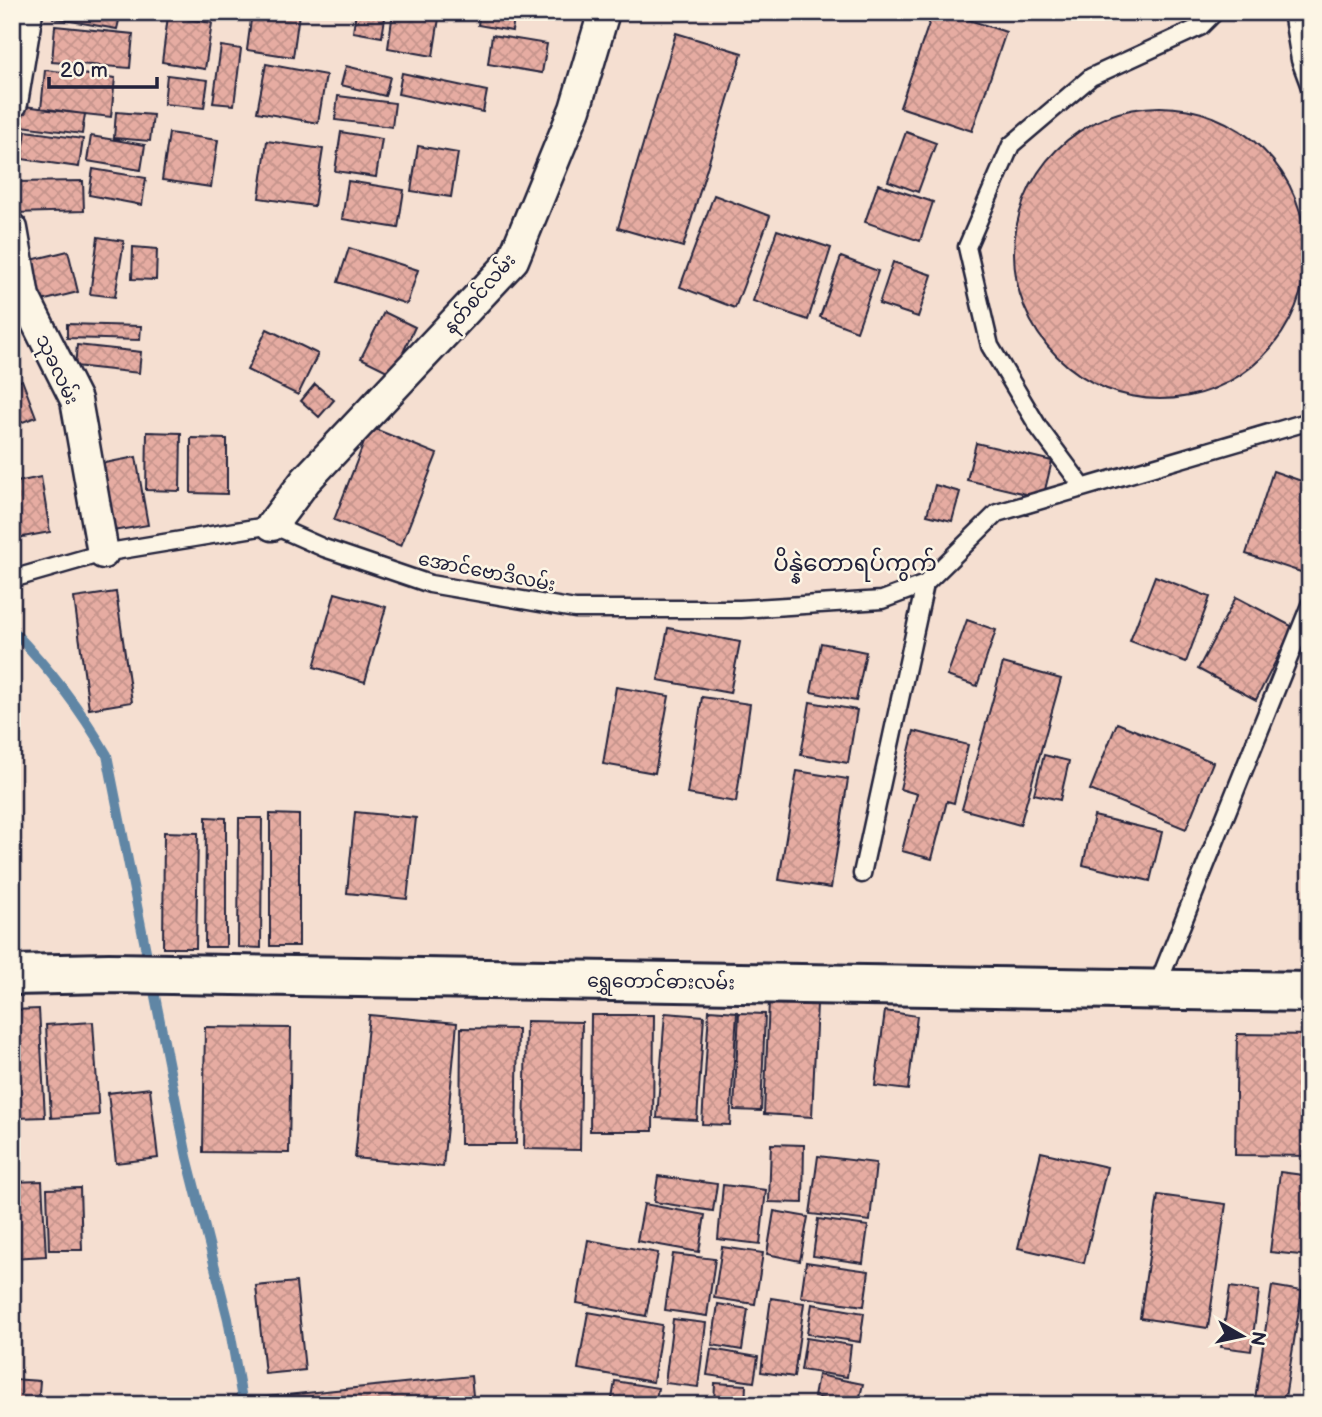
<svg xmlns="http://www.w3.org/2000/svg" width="1322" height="1417" font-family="'Balsamiq Sans','Noto Sans Myanmar',sans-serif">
<defs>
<pattern id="building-cross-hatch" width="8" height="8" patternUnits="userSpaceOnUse" patternTransform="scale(1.75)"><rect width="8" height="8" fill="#e6aca2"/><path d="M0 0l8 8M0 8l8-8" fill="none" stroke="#c5948c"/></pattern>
</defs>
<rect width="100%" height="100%" fill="#f5dfd1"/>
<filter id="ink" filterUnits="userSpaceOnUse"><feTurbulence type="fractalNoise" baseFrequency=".0143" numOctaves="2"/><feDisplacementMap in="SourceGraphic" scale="14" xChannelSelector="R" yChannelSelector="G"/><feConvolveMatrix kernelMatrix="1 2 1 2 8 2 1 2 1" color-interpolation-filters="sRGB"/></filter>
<g filter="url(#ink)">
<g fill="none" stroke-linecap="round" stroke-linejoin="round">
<path stroke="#6186a5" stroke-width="10" d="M12 630C50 669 80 708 107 755L187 1157 228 1319 243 1405"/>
</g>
<path fill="url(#building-cross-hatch)" stroke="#22223b" stroke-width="2" d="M54 12H121L117 29 53 18Z
M252 12 299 14 293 57 247 50Z
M356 12H386L382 37 353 32Z
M393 12H440L433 56 388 48Z
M480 12H515L512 31 478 25Z
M524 12H565L564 20Z
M933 12H945L1006 32 972 131 900 107Z
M168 16 212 23 205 69 162 62Z
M55 26 133 34 130 68 52 62Z
M676 33 742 53 683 247 618 228Z
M492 35 547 44 542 73 488 64Z
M221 46 241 49 234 105 213 103Z
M266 64 326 75 318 123 257 112Z
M346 66 390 77 385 96 341 85Z
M45 70 115 78 111 117 41 109Z
M402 73 487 91 483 112 398 94Z
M167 75 208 80 204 108 164 104Z
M338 96 395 103 392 127 335 120Z
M17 105 85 114 82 134 14 125Z
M1014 253a146 146 0 1 1 292 0a146 146 0 1 1-292 0Z
M116 112 153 115 150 141 114 138Z
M26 131 83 139 79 167 22 159Z
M341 132 382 139 376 177 335 171Z
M906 132 936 143 918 192 888 181Z
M169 133 218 140 211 187 162 180Z
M91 136 145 145 141 170 87 161Z
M267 141 323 149 314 206 259 198Z
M418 146 458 153 451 197 411 191Z
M93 169 146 178 142 205 89 195Z
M83 181 84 211 14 213 13 182Z
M348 181 404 190 398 228 342 219Z
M878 184 933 202 920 241 865 222Z
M714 195 770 216 735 308 680 287Z
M777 230 831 248 808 320 753 301Z
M98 237 124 241 115 297 90 294Z
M133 247 157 249 156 280 132 279Z
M349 248 418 270 407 304 338 282Z
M68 251 78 292 29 304 19 263Z
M841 257 878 271 857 331 820 317Z
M893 262 932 275 918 317 879 304Z
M384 312 415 327 393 374 361 358Z
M67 324 141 326 140 340 67 338Z
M267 329 318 354 298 395 247 370Z
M77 345 141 352 139 373 75 366Z
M22 380 36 417 12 426V384Z
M315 384 334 400 319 417 301 401Z
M370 427 437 454 401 546 334 520Z
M147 432 181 433 180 491 146 490Z
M191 438 227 439V494L191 493Z
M976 443 1052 461 1043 498 967 480Z
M136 457 148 525 101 533 89 466Z
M1273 471 1310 484V575L1246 554Z
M41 477 50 532 12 539V483Z
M935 485 960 492 952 521 927 515Z
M1155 576 1210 597 1186 662 1130 641Z
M116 592 132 702 89 709 74 598Z
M335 593 386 607 365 682 314 667Z
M1236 597 1293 627 1256 700 1198 669Z
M967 620 996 630 977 686 947 676Z
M668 628 740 642 730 693 658 680Z
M821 643 866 652 856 701 811 692Z
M1003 663 1061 679 1020 825 962 809Z
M616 687 669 696 655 773 603 764Z
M702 697 750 704 736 802 687 794Z
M810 702 857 710 848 763 801 755Z
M1117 723 1213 762 1186 829 1090 790Z
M914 731 968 745 954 803 947 801 932 859 902 851 917 794 900 789Z
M1044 755 1069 761 1060 800 1034 794Z
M797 771 848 779 831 888 779 880Z
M355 812 416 818 407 899 347 893Z
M270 814 299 815V946H270Z
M1094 816 1162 832 1150 881 1083 865Z
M206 817 226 818V947H205Z
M239 818H262L261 948 238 947Z
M164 832 198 833 196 948H163Z
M12 878 20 933 12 934Z
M769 1001 817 1003 812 1117 764 1114Z
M39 1009 45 1117 16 1118 12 1010Z
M709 1010 737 1012 730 1125 702 1124Z
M885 1011 917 1016 908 1090 875 1086Z
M665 1013 704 1016 697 1120 657 1118Z
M739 1013 765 1014 761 1111 734 1110Z
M369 1015 457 1023 443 1167 355 1158Z
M591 1015H654L653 1131H590Z
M526 1021 582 1022 580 1150 524 1149Z
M93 1022 99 1115 51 1118 46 1025Z
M205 1027 291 1028 289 1153 203 1152Z
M461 1028 518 1029 516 1144H460Z
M1237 1034 1310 1035V1156L1235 1155Z
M150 1088 158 1158 116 1163 108 1093Z
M771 1144 804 1145 803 1203 769 1202Z
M1041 1152 1107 1167 1084 1263 1018 1248Z
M818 1156 876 1163 870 1221 810 1214Z
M1280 1172 1310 1176V1256L1270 1252Z
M658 1176 717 1184 713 1211 654 1202Z
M42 1181 46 1256 12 1258V1182Z
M723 1185 766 1190 760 1244 718 1239Z
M80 1188 82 1250H49L47 1189Z
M1158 1195 1226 1204 1208 1328 1140 1318Z
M644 1204 705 1215 699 1252 637 1241Z
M774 1211 808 1217 800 1261 767 1254Z
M818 1219 868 1226 863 1263 813 1256Z
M588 1240 658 1253 646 1316 577 1303Z
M722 1247 763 1253 755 1304 714 1298Z
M673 1254 715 1259 707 1316 665 1310Z
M806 1262 869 1271 864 1306 801 1297Z
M296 1282 305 1370 265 1374 256 1286Z
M1272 1286 1302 1291 1284 1404 1255 1399Z
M1230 1287 1259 1291 1251 1351 1221 1347Z
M771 1298 804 1303 794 1377 761 1372Z
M718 1304 748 1309 742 1350 712 1345Z
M812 1304 864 1313 860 1342 807 1334Z
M588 1312 662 1325 653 1382 578 1369Z
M673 1319 706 1323 698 1387 665 1383Z
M806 1338 851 1345 847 1377 801 1370Z
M711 1349 758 1357 754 1382 707 1375Z
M818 1375 863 1384 858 1405 814 1397Z
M471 1376 474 1405H259L258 1398Z
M12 1379 40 1381 38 1405H12Z
M615 1381 658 1388 655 1405H611Z
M715 1383 746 1385 745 1405H714Z
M665 1399 711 1404 710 1405H664Z"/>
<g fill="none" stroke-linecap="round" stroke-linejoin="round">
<g stroke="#22223b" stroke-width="21">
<path id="service" d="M1292 12 1300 60 1310 87
M1082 486 1039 428 990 346 967 247 1011 145 1091 77 1200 27 1215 12
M12 579 103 553 272 525 324 548 430 584 575 609H740L882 600 925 584
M862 874 925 584 997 513 1310 421
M1156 989 1310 605"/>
</g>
<g stroke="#22223b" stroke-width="35">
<path id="minor" d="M12 103 27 12
M12 229 24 297 76 400 103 553
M272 525 306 480 513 260 575 109 604 12"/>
</g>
<g stroke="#22223b" stroke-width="44">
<path id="tertiary" d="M12 975 109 973 1310 992"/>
</g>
<use href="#service" stroke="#fcf5e5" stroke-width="16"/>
<use href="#minor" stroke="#fcf5e5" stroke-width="30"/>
<use href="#tertiary" stroke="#fcf5e5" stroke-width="38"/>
</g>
</g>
<g text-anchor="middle" stroke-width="5" stroke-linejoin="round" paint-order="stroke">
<g font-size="19" fill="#22223b" stroke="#fcf5e5">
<text transform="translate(479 293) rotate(-49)" y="7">နတ်စင်လမ်း</text>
<text transform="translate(58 369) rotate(65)" y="7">သုခလမ်း</text>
<text transform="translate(487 571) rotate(11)" y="7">အောင်ဗောဒိလမ်း</text>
<text transform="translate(661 981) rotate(1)" y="7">ရွှေတောင်ဓားလမ်း</text>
</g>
<g font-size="23" fill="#22223b" stroke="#fcf5e5">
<text x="855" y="571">ပိန္နဲတောရပ်ကွက်</text>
</g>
</g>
<rect width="1322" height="1417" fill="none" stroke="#fcf5e5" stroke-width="42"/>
<rect x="21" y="21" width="1280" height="1375" fill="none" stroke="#22223b" stroke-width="2.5" filter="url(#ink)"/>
<g transform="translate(1242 1336) rotate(99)" stroke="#fcf5e5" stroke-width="5" paint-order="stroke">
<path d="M0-5L12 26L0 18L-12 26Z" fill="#22223b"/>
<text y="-10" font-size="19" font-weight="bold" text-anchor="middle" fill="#22223b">N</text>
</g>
<path d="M49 77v10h108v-10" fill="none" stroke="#22223b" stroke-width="3.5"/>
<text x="60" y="77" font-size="21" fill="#22223b" stroke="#fcf5e5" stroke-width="5" paint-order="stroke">20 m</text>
</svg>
